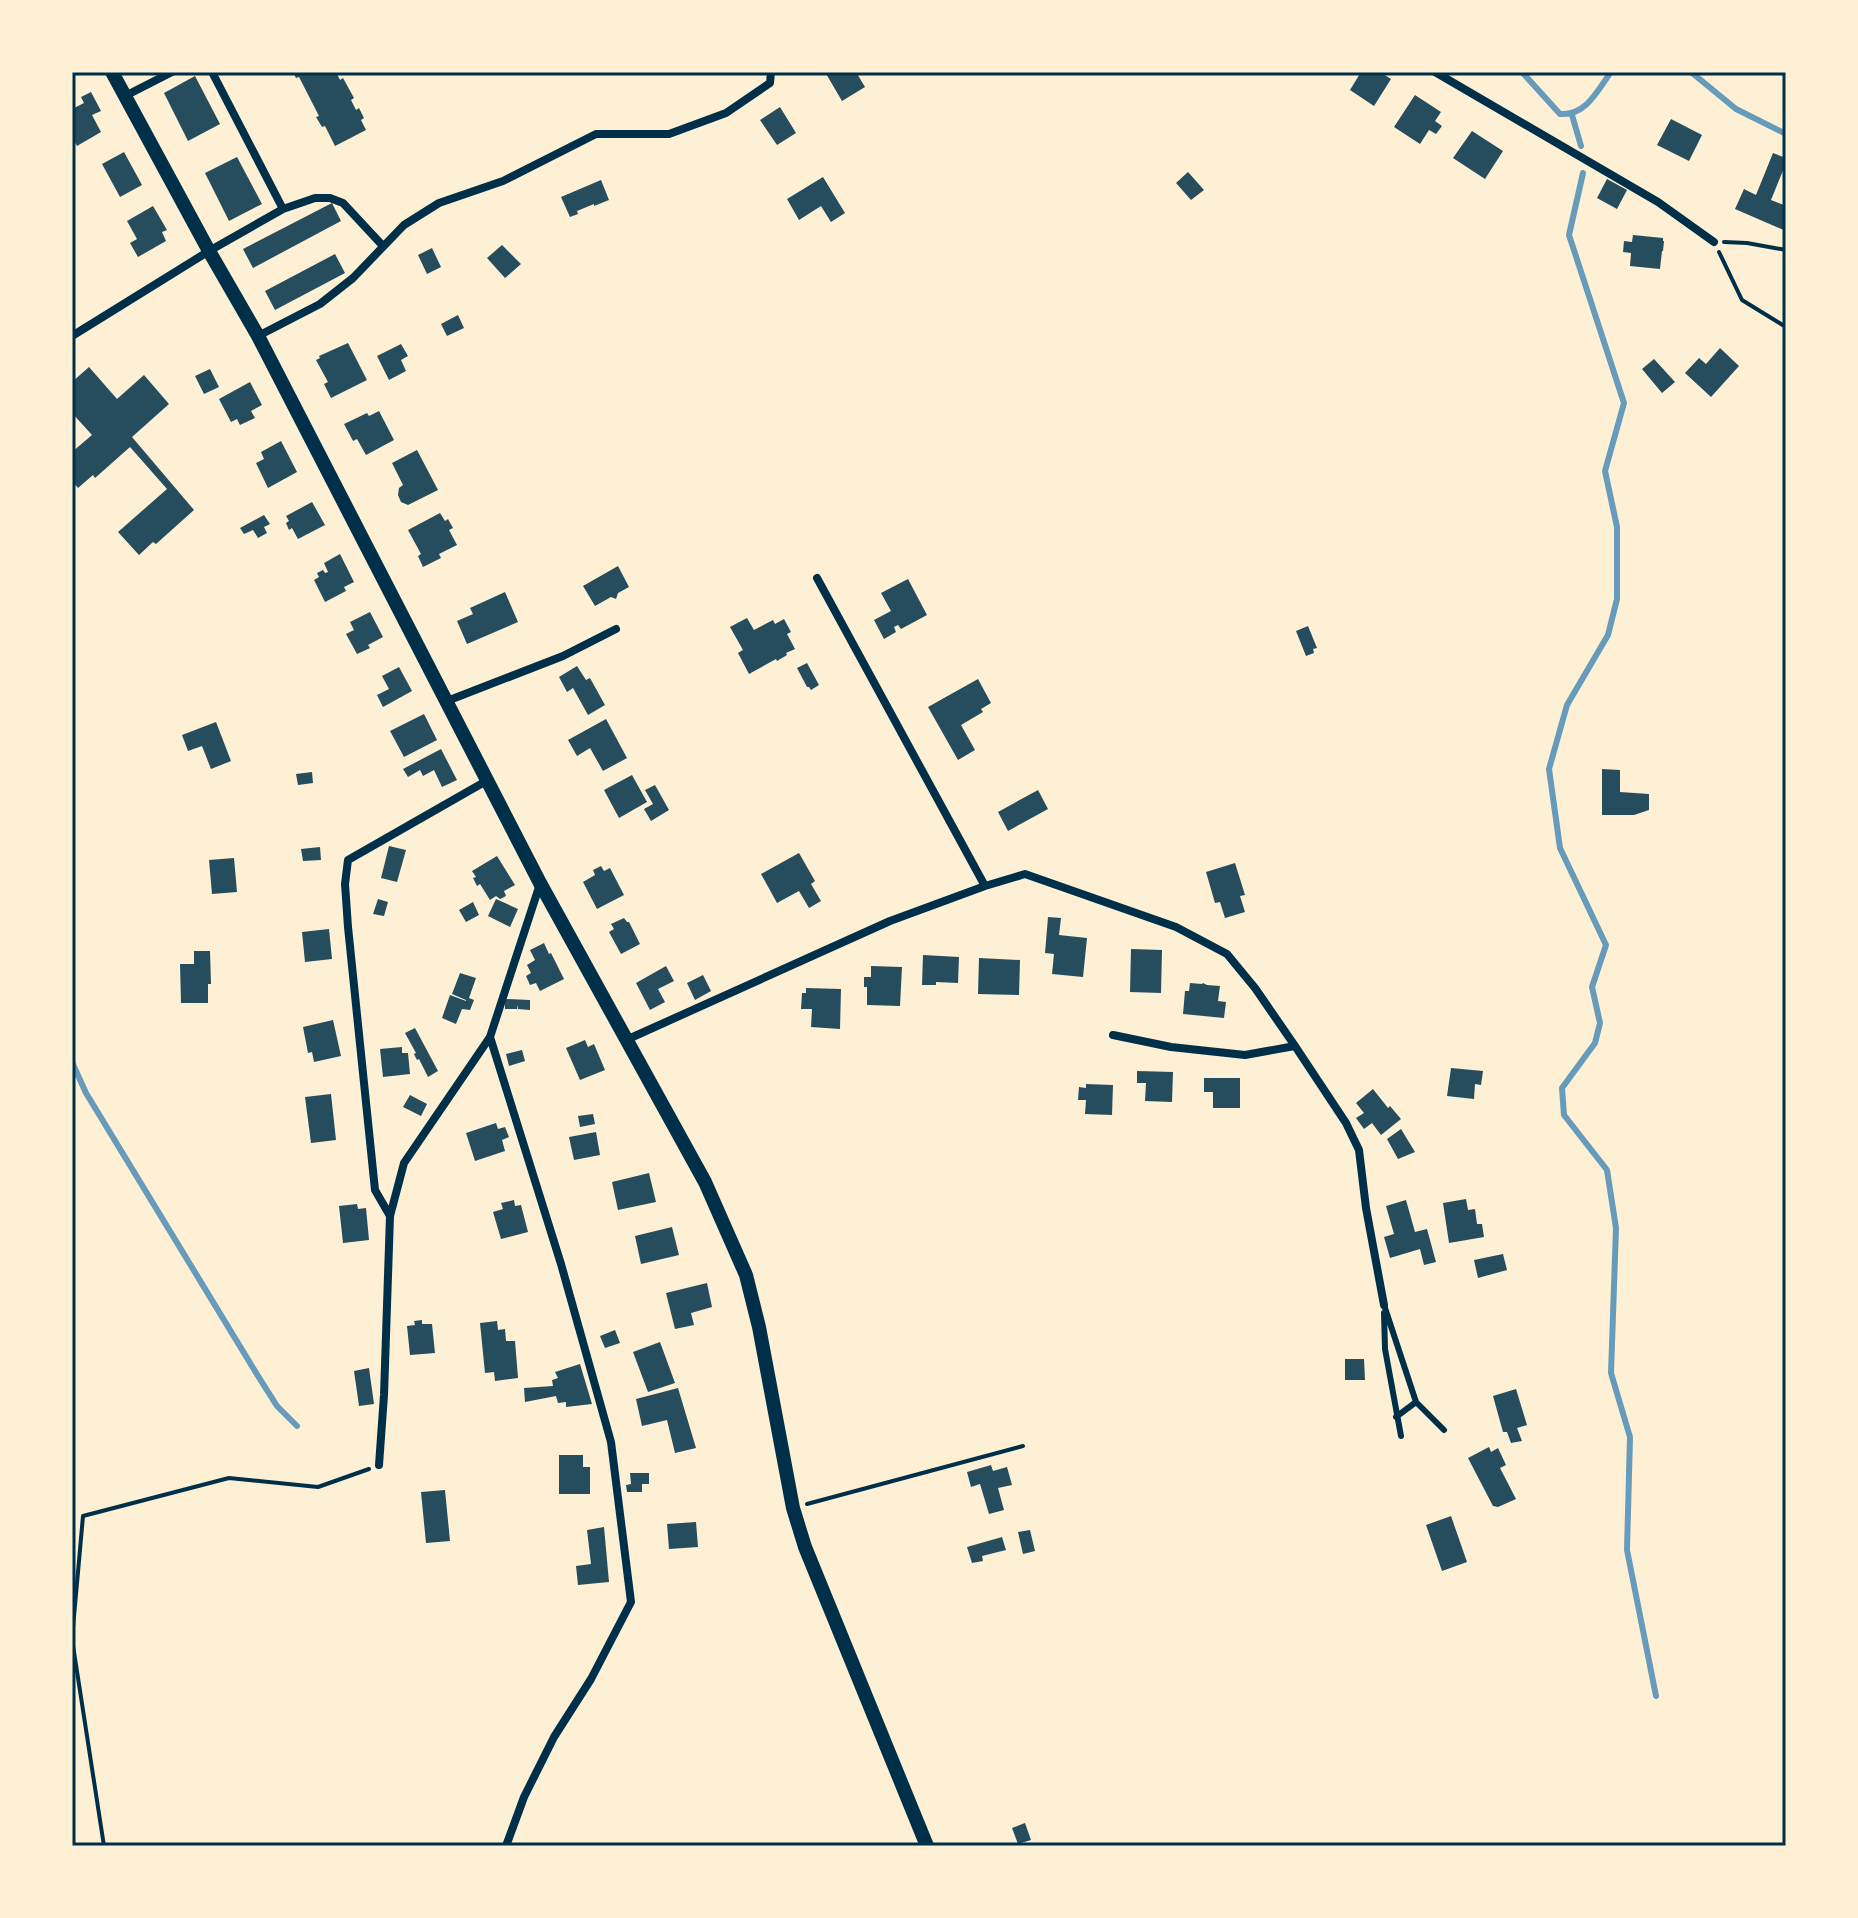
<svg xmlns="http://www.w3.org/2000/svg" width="1858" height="1918" font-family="'Open Sans',sans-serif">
<rect width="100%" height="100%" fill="#fdf0d5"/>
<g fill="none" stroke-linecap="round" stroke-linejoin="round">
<path stroke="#669bbc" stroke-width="6" d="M1522 72 1560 114C1586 116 1597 91 1611 72
M1691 72 1736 109 1786 134
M1572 115 1581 146
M1583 173 1569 235 1624 403 1605 471 1617 527V599L1608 635 1567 705 1549 769 1560 848 1606 945 1592 987 1600 1023 1595 1043 1562 1088 1564 1115 1607 1170 1616 1228 1611 1373 1630 1437 1627 1550 1656 1696
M72 1062 86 1093 258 1376 277 1406 297 1426"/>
</g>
<path fill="#264d5e" d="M293 72H336L340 80 343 78 354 98 351 100 356 110 359 108 364 118 361 120 366 130 335 146 325 126 322 127 316 117 319 116 299 77 296 78Z
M825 72H856L865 87 842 101Z
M1361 72H1380L1391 79 1374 106 1350 90Z
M195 76 220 124 188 141 164 93Z
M91 92 101 111 92 115 101 132 77 146 72 137V109L84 103 81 97Z
M1415 95 1441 112 1435 121 1442 126 1436 134 1429 130 1420 144 1394 127Z
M780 107 796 133 777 145 760 120Z
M1671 119 1702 135 1689 161 1657 145Z
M1472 131 1503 151 1485 179 1453 158Z
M124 152 142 185 120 197 102 164Z
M1773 153 1786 158V163L1771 200 1784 205 1786 200V231L1735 209 1744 189 1756 195Z
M237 157 262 204 229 221 205 173Z
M1188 172 1204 190 1191 200 1176 183Z
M823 177 845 213 831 222 821 206 799 220 787 199Z
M1607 179 1627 190 1617 209 1597 198Z
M601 180 609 200 594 206V204L577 211 578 214 570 217 561 197Z
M332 203 341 221 253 268 243 249Z
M153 206 167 230 162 232 166 241 138 257 130 243 137 239 127 221Z
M1633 235 1663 238V241H1664L1663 251H1662L1660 269 1630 266 1631 253 1623 252 1624 241 1632 242Z
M502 245 521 264 505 278 487 258Z
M432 248 441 267 427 274 418 255Z
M335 254 345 273 275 310 265 291Z
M458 315 464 328 447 336 441 324Z
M348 343 367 380 331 398 324 384 328 382 316 360 320 358 319 356Z
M401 344 408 356 401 360 406 371 389 380 377 356Z
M1720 348 1739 366 1711 397 1685 373 1699 358 1706 364Z
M1654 359 1675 382 1662 393 1642 369Z
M89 367 117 399 144 375 169 404 132 437 194 510 156 544 153 542 139 555 118 532 167 489 130 447 95 478 93 475 78 488 72 481V452L92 435 72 413V382Z
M210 369 219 387 204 394 195 376Z
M250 382 262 405 251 411 255 418 240 425 237 419 231 422 219 399Z
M379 411 394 440 366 455 357 439 353 441 344 424 367 413 369 416Z
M281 441 297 472 268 488 256 463 264 459 261 452Z
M417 450 438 490 408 505 401 502 398 495 399 488 403 485 392 463Z
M312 502 325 525 298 539 292 528 289 530 286 523 289 521 286 516Z
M440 513 445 521 448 519 453 528 449 530 457 545 439 554 441 558 423 567 418 556 421 554 408 530Z
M264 515 270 524 264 527 267 533 258 538 253 530 244 534 240 528Z
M340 554 354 582 344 587 346 591 325 602 314 580 319 577 317 573 323 570 325 573 328 572 324 563Z
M618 566 629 587 618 593 616 599 611 597 595 606 583 586Z
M908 579 927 615 901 629 898 625 894 627 896 632 884 639 874 620 891 611 881 593Z
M505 592 518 622 467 644 457 621 473 614 470 608Z
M370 612 383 637 368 645 370 648 357 654 346 634 354 630 350 622Z
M747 618 754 630 773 620 775 624 784 619 791 632 787 634 795 649 786 653 787 655 777 661 776 659 749 674 738 653 743 650 730 627Z
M1308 626 1317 648 1313 649 1314 653 1306 656 1296 631Z
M807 663 819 685 811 690 809 687H807L797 668Z
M577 666 586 680 590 678 605 705 588 715 573 688 567 692 559 677Z
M399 667 412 691 383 707 377 695 389 689 382 676Z
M978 679 991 703 981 709 983 712 961 725 975 750 958 760 928 707Z
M424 714 437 740 404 757 390 731Z
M606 719 627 758 603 771 590 748 577 756 568 740Z
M216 722 231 761 211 769 202 746 188 751 182 735Z
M441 749 457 780 442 787 434 770 423 776 420 770 408 777 403 769Z
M1602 769 1620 770V792L1649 794V810L1634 815H1602Z
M312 772 313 783 298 785 296 774Z
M632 775 647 802 619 818 604 790Z
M655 785 669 810 651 821 644 809 653 804 645 790Z
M1038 790 1048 809 1008 831 998 812Z
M389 846 406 850 397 882 381 878Z
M320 847 321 860 303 861 301 849Z
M799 853 815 881 811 884 821 901 809 908 799 891 777 903 761 874Z
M497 856 515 885 504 891 506 896 500 899 496 896 490 900 480 884 477 886 473 878 476 877 472 871Z
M234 858 237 892 212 894 209 860Z
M1235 863 1245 895 1240 896 1245 912 1225 918 1220 902 1215 903 1206 872Z
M601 866 604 871 610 868 624 895 597 909 583 882 595 875 593 870Z
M378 899 388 902 384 916 373 914Z
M496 899 518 909 510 927 488 916Z
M473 902 479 915 466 922 459 910Z
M1048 917 1061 918 1059 935 1087 938 1083 977 1052 974 1054 954 1045 953Z
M624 918 627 922H629L640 944 621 954 609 932 614 929 611 924Z
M329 929 332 959 305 962 302 932Z
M544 943 549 954 551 953 564 979 540 991 536 983 530 985 526 976 531 973 527 965 535 960 530 950Z
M1131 949 1162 950 1161 993 1130 992Z
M194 951H210L211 984H208V1003H181L180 964H194Z
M923 955 959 957 958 983 936 982V985H922Z
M979 958 1020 960 1019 995 978 994Z
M666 966 674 981 658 989 665 1002 650 1010 636 983Z
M871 966 902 967 900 1006 867 1005V987H864V977H871Z
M460 973 476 978 469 998 474 1000 470 1010 462 1009 456 1024 442 1018 450 995 466 1001V1000L452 994Z
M703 975 711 991 695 1000 687 983Z
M1190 983 1202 984 1203 983 1207 985 1220 986 1218 1001 1226 1002 1224 1018 1183 1014 1185 991H1189Z
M806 988 841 989 840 1029 811 1027 812 1009H801L802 993H806Z
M505 999 530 1000V1010L518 1009 517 1005V1009H505Z
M333 1020 341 1056 314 1062 312 1052 308 1053 303 1027Z
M415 1028 438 1071 428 1077 419 1059 417 1060 414 1054 416 1053 405 1033Z
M585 1040 588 1047 594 1044 605 1070 580 1080 566 1048Z
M402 1047V1053H408L410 1074 383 1077 380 1049Z
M522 1050 525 1061 509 1066 506 1054Z
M1451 1068 1483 1071 1481 1085 1475 1084 1474 1099 1447 1096Z
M1137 1071 1173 1072 1172 1102 1145 1101 1146 1083H1137Z
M1204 1078H1240V1108H1213V1092H1204Z
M1086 1084 1113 1085 1112 1115 1085 1114 1086 1100H1078L1079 1087 1086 1088Z
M1373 1089 1388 1108 1390 1106 1401 1119 1381 1135 1372 1123 1364 1129 1356 1118 1364 1113 1356 1103Z
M331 1094 336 1140 311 1143 305 1097Z
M410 1095 427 1104 421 1116 403 1107Z
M593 1114 595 1124 580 1127 578 1116Z
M496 1123 498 1129 505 1127 509 1137 502 1140 505 1151 475 1161 466 1133Z
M1401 1129 1415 1152 1398 1159 1387 1139Z
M596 1132 600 1155 574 1160 569 1137Z
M649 1173 656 1202 618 1210 612 1182Z
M1466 1199 1468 1210 1475 1209 1477 1224H1482L1484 1237 1449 1243 1443 1203Z
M514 1200 515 1206 521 1205 528 1232 501 1239 493 1212 503 1209 501 1203Z
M1406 1200 1415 1232 1427 1229 1436 1262 1424 1265 1420 1249 1390 1258 1384 1237 1394 1234 1386 1206Z
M357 1204 358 1209 366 1208 369 1240 343 1243 339 1206Z
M672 1227 679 1255 641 1264 635 1236Z
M1503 1254 1507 1270 1478 1278 1474 1260Z
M707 1283 712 1307 691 1313 694 1325 675 1329 666 1293Z
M422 1320V1324H432L435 1353 410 1355 407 1326 415 1325 414 1321Z
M497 1321 498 1330 505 1329 506 1341H515L518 1378 495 1381 494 1372 485 1373 480 1323Z
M615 1330 620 1343 605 1348 600 1336Z
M660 1342 675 1383 648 1392 633 1352Z
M1345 1359H1364L1365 1380H1345Z
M580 1364 592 1404 566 1407V1402L558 1403 556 1396 525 1402 524 1388 553 1386 552 1380 558 1378 555 1372Z
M369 1368 374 1404 359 1406 354 1371Z
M678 1388 696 1448 675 1453 667 1420 642 1426 636 1399Z
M1516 1389 1527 1425 1517 1428 1522 1441 1511 1443 1507 1432H1503L1493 1396Z
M1489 1447 1491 1452 1498 1448 1506 1465 1500 1468 1516 1499 1498 1507 1493 1506 1468 1458Z
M559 1455H583V1467H590V1494H559Z
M991 1465 993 1471 1007 1467 1012 1485 998 1488 1004 1510 989 1514 980 1484 971 1487 967 1472Z
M630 1473H649V1484H642V1492H627L626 1485 631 1484Z
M445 1490 450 1541 426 1543 421 1492Z
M1451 1516 1467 1562 1442 1571 1426 1525Z
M696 1522 698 1547 669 1549 667 1524Z
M604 1527 609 1582 578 1585 576 1566 591 1564 587 1530Z
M1030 1530 1035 1551 1023 1554 1018 1532Z
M1002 1537 1006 1550 982 1556 983 1561 972 1563 967 1547Z
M1025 1823 1031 1840 1018 1844 1012 1828Z"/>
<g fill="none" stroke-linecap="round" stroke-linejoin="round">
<path stroke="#003049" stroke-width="4" d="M1724 242 1747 243 1786 250
M1719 252 1742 300 1786 327
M807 1504 1023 1446
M104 1846 72 1639 83 1516 229 1478 318 1487 369 1469"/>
<path stroke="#003049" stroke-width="6" d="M1384 1305 1416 1402 1444 1430
M1384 1313 1385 1349 1401 1436
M1396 1417 1416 1402"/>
<path stroke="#003049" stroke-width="8" d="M212 72 283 209
M1435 72 1658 202 1714 242
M125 96 172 72
M72 336 209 251 283 209 315 198H330L343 203 383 246
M258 336 320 304 353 278 404 225 439 203 503 181 596 134H669L726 113 770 83 771 72
M817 578 985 886
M447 701 563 656 616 629
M1113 1035 1171 1047 1245 1055 1295 1046
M490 1037 561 1264 611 1442 631 1602 591 1679 554 1737 524 1797 506 1846
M626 1040 890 921 985 886 1025 874 1176 927 1227 954 1255 988 1295 1046 1346 1123 1359 1150 1366 1208 1384 1305
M390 1216 375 1190 348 927 345 884 348 860 488 780
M379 1465 384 1395 390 1216 404 1163 490 1037 540 884"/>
<path stroke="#003049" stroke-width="14" d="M112 72 209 251 258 336 540 883 705 1182 746 1275 759 1327 793 1508 805 1547 927 1846"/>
</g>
<rect width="1858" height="1918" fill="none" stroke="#fdf0d5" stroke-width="148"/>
<rect x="74" y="74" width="1710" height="1770" fill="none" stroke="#003049" stroke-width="3"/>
</svg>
